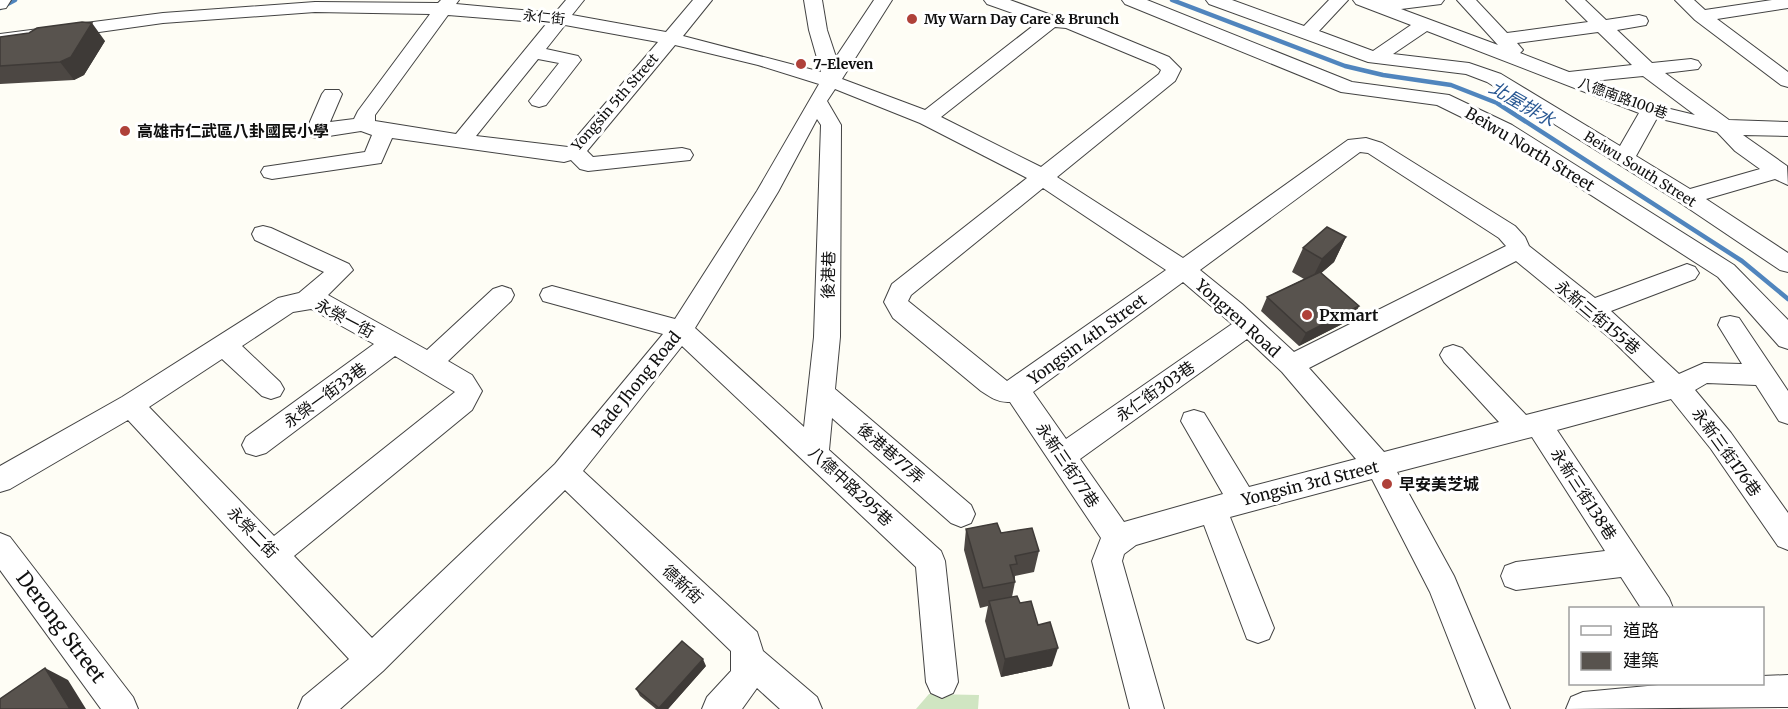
<svg xmlns="http://www.w3.org/2000/svg" width="1788" height="709" font-family="Merriweather,'Noto Sans TC',serif">
<rect width="100%" height="100%" fill="#fefdf5"/>
<path fill="#d0e5c2" d="M929 694 979 695 978 709H916Z"/>
<g fill="none" stroke-linecap="round" stroke-linejoin="round">
<path stroke="#5085bd" stroke-width="4.5" d="M1172 0 1345 66 1383 75 1451 85 1497 103 1742 261 1788 299
M0 8 15 0"/>
<g stroke="#434343" stroke-width="2">
<path id="minor" d="M0 0H11L6 8 0 9Z
M441 0H459L456 4 555 13 566 0H584L572 15 666 32 693 0H712L683 36 821 72 809 30 804 0H822L827 30 836 57 874 0H892L842 79 925 110 1038 22 987 4 984 0H1010L1054 16 1077 19 1169 57 1181 69 1175 81 1057 177 1183 258 1348 140 1366 138 1382 143 1515 226 1525 237 1529 246 1595 298 1679 267 1687 264 1695 267 1699 273 1695 279 1611 311 1679 374 1704 363 1742 364 1718 325 1721 318 1730 316 1739 318 1788 391V424L1779 421 1756 385 1707 383 1695 390 1731 433 1788 513V550L1778 546 1711 449 1671 399 1557 430 1669 598 1673 608H1641L1621 577 1516 590 1505 586 1501 576 1505 566 1516 562 1605 551 1532 437 1397 472 1454 576 1510 709H1476L1430 592 1372 479 1230 517 1274 628 1269 639 1258 643 1247 639 1204 525 1136 545 1124 554 1122 561 1164 709H1130L1092 561 1101 538 1010 402C999 403 990 397 981 391L893 318 884 302 892 284 1027 178 920 123 835 89 827 101 841 125 840 337 835 389 971 505 975 514 971 523 961 527 951 523 832 418 829 450 941 551 945 561 958 682 953 693 942 698 931 693 926 682 916 567 682 346 583 471 757 632 763 651 817 697 822 709H780L757 688 742 709H702L707 697 731 671V651L565 490 383 671 340 709H298L303 697 349 659 128 420 10 489 0 492V466L122 397 278 298 299 293 324 272 255 240 252 234 255 228 263 226 271 228 349 264 353 270 328 295 427 350 493 289 502 286 511 289 514 295 511 301 448 361 472 375 482 391 472 410 294 556 372 638 555 464 663 334 543 301 540 295 543 289 552 286 675 319 757 191 819 84 758 65 675 45 587 151 593 157 682 148 690 150 693 155 690 160 588 171 580 169 571 160 564 162 392 138 381 163 272 179 264 177 261 172 264 167 365 152 372 135 361 131 316 138 309 136 306 131 322 94 325 90H339L342 94 330 122 354 119 358 111 430 14 315 12 163 23 0 46V34L163 13 315 2 438 3ZM448 15 547 23 456 134 375 121V115ZM565 25 658 42 568 147 476 136 538 59 559 63 529 101 532 105 539 107 546 105 581 60 578 56 546 49ZM1055 27 1066 28 1155 65 1161 70 1159 74 1041 167 941 117ZM817 119 821 125 814 337 804 427 695 328 778 192ZM1360 152 1368 153 1499 238 1506 246 1294 352 1242 304 1200 270ZM1043 188 1166 270 1007 381 908 301 911 295ZM1516 261 1611 339 1655 382 1526 415 1462 348 1453 345 1444 348 1440 355 1444 362 1499 422 1384 452 1309 368ZM1183 282 1232 324 1066 439 1033 392ZM311 309 374 344 246 437 242 445 246 453 256 456 266 453 395 356 455 392 274 536 149 407 222 359 262 396 271 399 280 396 284 389 280 382 242 346 293 312ZM1247 339 1282 372 1356 459 1249 487 1204 413 1194 410 1184 413 1181 421 1223 494 1124 522 1080 459Z
M1122 0H1147L1352 82 1449 95 1512 125 1734 265 1788 320V349L1779 346 1718 277 1498 135 1437 105 1341 92 1125 4Z
M1206 0H1232L1304 26 1329 0H1348L1319 31 1373 51 1411 25 1356 4 1353 0H1444L1441 4 1401 9 1498 45 1457 0H1476L1507 33 1588 22 1566 0H1585L1606 20 1639 15 1646 17 1648 21 1646 25 1617 30 1652 63 1691 59 1698 61 1701 65 1698 69 1665 73 1729 120 1788 122V136L1743 135 1787 166 1788 185 1775 179 1706 199 1788 253V272L1780 270 1679 202 1487 82 1466 74 1368 62 1209 4ZM1427 31 1639 113 1620 146 1501 74 1469 63 1393 54ZM1598 32 1632 65 1569 72 1520 53 1523 50 1517 43ZM1643 76 1695 115 1658 106 1593 81ZM1657 118 1717 132 1735 151 1760 169 1690 189 1636 156Z
M1675 0H1694L1705 10 1772 0H1788V8L1717 19 1788 72V87L1781 85 1695 20Z
M0 533 10 537 133 697 138 709H101L0 570Z
M1788 675V707L1566 709 1571 697 1583 692 1669 684H1762V676Z"/>
</g>
<use href="#minor" fill="#fff" fill-rule="evenodd"/>
</g>
<path fill="#4c4743" d="M29 33 105 41 84 75 74 80 0 84V37Z
M1346 237 1334 262 1321 273 1359 306 1352 319 1299 346 1261 311 1267 297 1304 279 1292 272 1303 248Z
M966 529 1001 533 1039 551 1034 572 1015 576V582L1012 597 1020 603 1052 666 1001 677 985 621 988 606 980 608 964 550Z
M706 666 668 709H656L640 696 636 689Z"/>
<path fill="#3e3a37" d="M92 23 105 41 84 75 74 80 60 62Z
M1346 237 1334 262 1310 283 1322 259Z
M1359 306 1352 319 1299 346 1306 333Z
M1058 648 1052 666 1001 677 1005 659Z
M703 659 706 666 668 709H660L659 708Z
M45 668 68 680 86 709H70Z"/>
<path fill="#58534e" stroke="#3e3a37" stroke-width="1.5" d="M82 22 92 23 71 57 60 62 0 66V37L29 33 37 28Z
M1327 227 1346 237 1322 259 1303 248Z
M1320 272 1359 306 1306 333 1267 297Z
M997 523 1001 533 1032 528 1039 551 1015 556 1017 564 1010 565 1015 582 983 588 966 529Z
M1017 596 1020 603 1031 601 1038 625 1050 622 1058 648 1005 659 989 601Z
M682 641 703 659 659 708 636 689Z
M45 668 70 709H0V699Z"/>
<g fill="#af4139" stroke="#fff" stroke-width="2">
<circle cx="912" cy="19" r="6"/>
<circle cx="801" cy="64" r="6"/>
<circle cx="125" cy="131" r="6"/>
<circle cx="1307" cy="315" r="6"/>
<circle cx="1387" cy="484" r="6"/>
</g>
<g text-anchor="middle" stroke-width="6" stroke-linejoin="round" paint-order="stroke">
<g font-size="14" fill="#101010" stroke="#fff">
<text transform="translate(544 17) rotate(6)" y="5">永仁街</text>
<text transform="translate(1623 98) rotate(20)" y="5">八德南路100巷</text>
<text transform="translate(615 102) rotate(-49)" y="5">Yongsin 5th Street</text>
<text transform="translate(1640 169) rotate(32)" y="5">Beiwu South Street</text>
</g>
<g font-size="14" font-weight="bold" fill="#101010" stroke="#fff" text-anchor="start">
<text x="924" y="24">My Warn Day Care &amp; Brunch</text>
<text x="813" y="69">7-Eleven</text>
</g>
<g font-size="16" font-weight="bold" fill="#101010" stroke="#fff" text-anchor="start">
<text x="137" y="137">高雄市仁武區八卦國民小學</text>
<text x="1319" y="321">Pxmart</text>
<text x="1399" y="490">早安美芝城</text>
</g>
<g font-size="16" fill="#101010" stroke="#fff">
<text transform="translate(1530 149) rotate(31)" y="6">Beiwu North Street</text>
<text transform="translate(828 275) rotate(-89)" y="6">後港巷</text>
<text transform="translate(1598 317) rotate(40)" y="6">永新三街155巷</text>
<text transform="translate(345 318) rotate(28)" y="6">永榮一街</text>
<text transform="translate(1238 318) rotate(42)" y="6">Yongren Road</text>
<text transform="translate(1087 339) rotate(-36)" y="6">Yongsin 4th Street</text>
<text transform="translate(636 384) rotate(-51)" y="6">Bade Jhong Road</text>
<text transform="translate(1155 391) rotate(-35)" y="6">永仁街303巷</text>
<text transform="translate(325 395) rotate(-36)" y="6">永榮一街33巷</text>
<text transform="translate(1727 452) rotate(54)" y="6">永新三街176巷</text>
<text transform="translate(891 453) rotate(41)" y="6">後港巷77弄</text>
<text transform="translate(1068 465) rotate(56)" y="6">永新三街77巷</text>
<text transform="translate(1310 483) rotate(-14)" y="6">Yongsin 3rd Street</text>
<text transform="translate(851 486) rotate(43)" y="6">八德中路295巷</text>
<text transform="translate(1584 494) rotate(57)" y="6">永新三街138巷</text>
<text transform="translate(253 532) rotate(46)" y="6">永榮二街</text>
<text transform="translate(683 584) rotate(43)" y="6">德新街</text>
</g>
<g font-size="18" font-style="italic" fill="#295893" stroke="#fff">
<text transform="translate(1522 104) rotate(30)" y="6">北屋排水</text>
</g>
<g font-size="20" fill="#101010" stroke="#fff">
<text transform="translate(61 627) rotate(53)" y="7">Derong Street</text>
</g>
</g>
<rect x="1569" y="607" width="195" height="78" fill="#ffffff" stroke="#9f9f9f" stroke-width="1.5"/>
<rect x="1581" y="626" width="30" height="9" fill="#ffffff" stroke="#9f9f9f" stroke-width="1.5"/>
<text x="1623" y="637" font-size="18" fill="#101010">道路</text>
<rect x="1581" y="652" width="30" height="18" fill="#58534e" stroke="#9f9f9f" stroke-width="1.5"/>
<text x="1623" y="667" font-size="18" fill="#101010">建築</text>
</svg>
